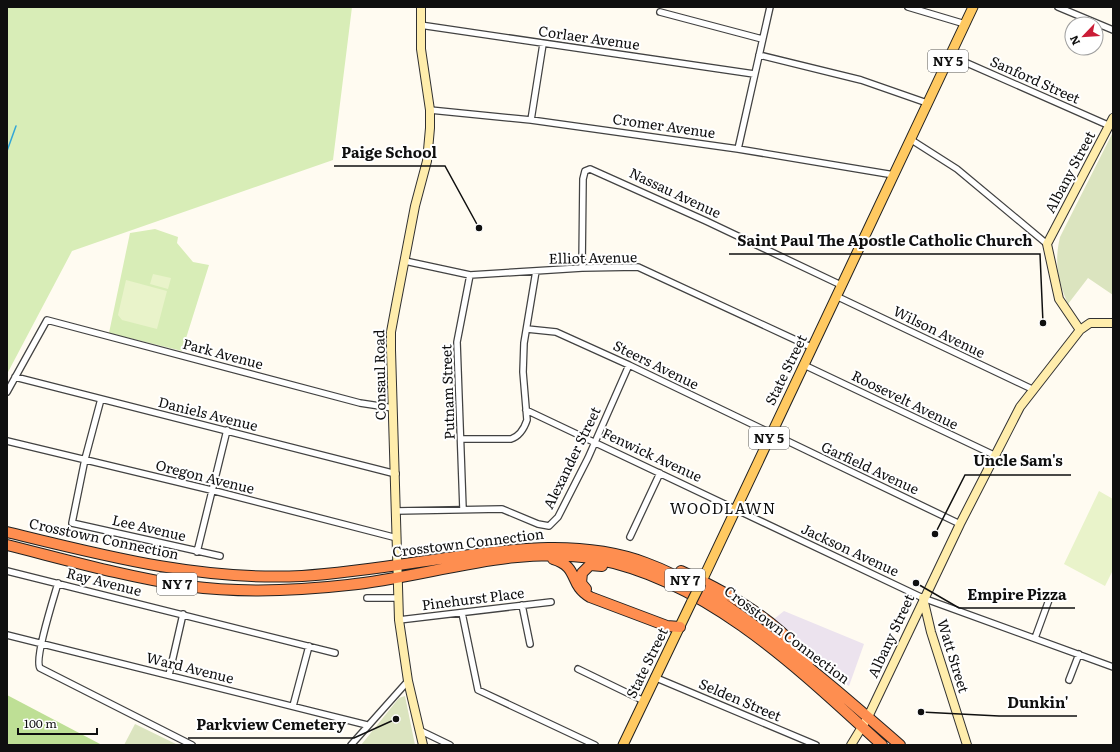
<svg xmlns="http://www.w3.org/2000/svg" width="1120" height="752" font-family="Literata,serif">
<rect width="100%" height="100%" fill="#fffbf1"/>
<path fill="#ece3ee" d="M784 611 864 644 849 686 835 678 795 636 774 619Z"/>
<path fill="#d8edb7" d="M7 7H352L333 160 72 251 7 374Z
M155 229 178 237 177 243 193 262 209 265 182 351 109 333 130 233Z"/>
<path fill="#bedf95" d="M7 695 102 745H7Z"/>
<path fill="#dbe4bf" d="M1113 132V295L1088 278 1068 304C1058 281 1054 262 1060 237Z
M405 696 415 745H361L399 698Z
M135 724 178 745H124Z"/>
<path fill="#e9f3ca" d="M153 274 171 278 168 289 150 284Z
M126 280 167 291 157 329 122 320 118 315Z
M1099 491 1113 499V570L1105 586 1064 564Z"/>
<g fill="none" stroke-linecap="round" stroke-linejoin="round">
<path stroke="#33a6d7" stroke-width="1.5" d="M7 151 16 126"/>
<g stroke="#424242" stroke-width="8">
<path id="street" d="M908 7 965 24
M1058 7 1113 30
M660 12 762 39
M420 25 754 74
M759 55 861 80 927 103
M951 56 1110 126
M430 110 531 120 738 149 894 175
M531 120 543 44
M910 139 957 169 1047 244
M738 149 770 7
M405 261 470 275 582 268 638 267 813 348
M582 268 583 179 585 171 590 169 706 221 841 285
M836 296 1032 389
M527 329 556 332 629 365 960 524
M804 365 996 456
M15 377 396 474
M7 392 47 320 360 403 393 408
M101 399 85 459 72 523 220 556
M526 410 923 598 1113 667
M461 439H511C520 436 524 429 527 420L523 372 524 343 536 271
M7 441 211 490 397 538
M463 509 457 342 470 275
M396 511 502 509 538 524 549 526 558 517 588 458 629 365
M630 537 660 473
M197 552 227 430
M7 571 335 653
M58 583C54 597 34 659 40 668L192 745
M367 598H398
M522 605 530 644
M462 613 478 690 595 745
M399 620 551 602
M7 635 367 725
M1035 638 1050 597
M578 669 644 701
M169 675 183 614
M654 677 816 745
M1069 680 1079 654
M293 706 309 646
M419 730 450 745
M351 745 408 681"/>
</g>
<g stroke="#313131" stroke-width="10">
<path id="secondary" d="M421 7V49L430 110V128L427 161 415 206 396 305 391 332V350L399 620 408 681 423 745
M1080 330 1059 299 1047 244 1113 118
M923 598 931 632 967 745
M851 745 868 717 960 524 1020 407 1080 330 1090 323H1113"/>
</g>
<g stroke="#202020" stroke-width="11">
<path id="primary" d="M701 583 973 7
M623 745 692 601"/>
</g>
<g stroke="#202020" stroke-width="12">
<path id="highway" d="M7 532C105 556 200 581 302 576 350 573 398 565 446 558 512 549 582 539 646 563 687 578 724 603 758 628 808 665 854 705 900 745
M7 545C67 560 126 577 187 586 240 593 295 591 348 585 430 577 513 544 596 559 708 580 801 671 882 745
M553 559C580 567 568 584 590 597L667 626 680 627
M681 571C716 587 752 606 781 632 791 641 800 651 810 660
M586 589 581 583 582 573 590 565 602 566"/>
</g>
<use href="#street" stroke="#fff" stroke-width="5.5"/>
<use href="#secondary" stroke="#ffedac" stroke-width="8"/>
<use href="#primary" stroke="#ffc961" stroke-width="9"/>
<use href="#highway" stroke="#fe8e50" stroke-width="10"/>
<g stroke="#202020" stroke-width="11" stroke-linecap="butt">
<path id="primary-bridge" d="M692 601 701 583"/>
</g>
<use href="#primary-bridge" stroke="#ffc961" stroke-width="9"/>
</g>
<g text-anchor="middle" stroke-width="4" stroke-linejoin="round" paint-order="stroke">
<g fill="#fff" stroke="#575757" stroke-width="1">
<rect x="928" y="50" width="40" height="22" rx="3"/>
<rect x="749" y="427" width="40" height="22" rx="3"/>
<rect x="665" y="569" width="40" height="22" rx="3"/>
<rect x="157" y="573" width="40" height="22" rx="3"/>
</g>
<g font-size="13" font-weight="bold" fill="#0f0f0f">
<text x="948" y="66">NY 5</text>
<text x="769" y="443">NY 5</text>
<text x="685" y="585">NY 7</text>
<text x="177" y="589">NY 7</text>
</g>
<g font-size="14" fill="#0f0f0f" stroke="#fff">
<text transform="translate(589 38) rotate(8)" y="5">Corlaer Avenue</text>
<text transform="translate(1035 80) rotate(24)" y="5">Sanford Street</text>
<text transform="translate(664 126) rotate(8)" y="5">Cromer Avenue</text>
<text transform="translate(1070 172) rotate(-62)" y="5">Albany Street</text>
<text transform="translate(675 193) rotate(25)" y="5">Nassau Avenue</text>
<text transform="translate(593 258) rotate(-1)" y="5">Elliot Avenue</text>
<text transform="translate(939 332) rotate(26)" y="5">Wilson Avenue</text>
<text transform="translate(223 354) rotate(15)" y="5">Park Avenue</text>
<text transform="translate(656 365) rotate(26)" y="5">Steers Avenue</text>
<text transform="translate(786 370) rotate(-64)" y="5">State Street</text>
<text transform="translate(380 375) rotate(-91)" y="5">Consaul Road</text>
<text transform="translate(448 392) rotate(-92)" y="5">Putnam Street</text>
<text transform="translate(905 400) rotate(26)" y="5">Roosevelt Avenue</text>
<text transform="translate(208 414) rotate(14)" y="5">Daniels Avenue</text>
<text transform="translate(652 455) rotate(25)" y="5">Fenwick Avenue</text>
<text transform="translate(572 458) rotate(-64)" y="5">Alexander Street</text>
<text transform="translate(870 468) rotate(25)" y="5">Garfield Avenue</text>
<text transform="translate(205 477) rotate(14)" y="5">Oregon Avenue</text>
<text transform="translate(149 528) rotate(13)" y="5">Lee Avenue</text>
<text transform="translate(104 539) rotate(12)" y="5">Crosstown Connection</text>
<text transform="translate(468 543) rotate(-7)" y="5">Crosstown Connection</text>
<text transform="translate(850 550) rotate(25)" y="5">Jackson Avenue</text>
<text transform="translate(104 582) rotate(14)" y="5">Ray Avenue</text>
<text transform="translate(473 599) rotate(-7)" y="5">Pinehurst Place</text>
<text transform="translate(787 635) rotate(37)" y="5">Crosstown Connection</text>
<text transform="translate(891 636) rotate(-65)" y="5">Albany Street</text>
<text transform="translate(953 656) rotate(73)" y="5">Watt Street</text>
<text transform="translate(647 663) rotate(-64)" y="5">State Street</text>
<text transform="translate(190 668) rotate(14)" y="5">Ward Avenue</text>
<text transform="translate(740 700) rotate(23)" y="5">Selden Street</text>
</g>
<g font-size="15" letter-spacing="1" fill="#0f0f0f" stroke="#fff">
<text x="723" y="514">WOODLAWN</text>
</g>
</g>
<path fill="none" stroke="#0f0f0f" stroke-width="1.5" d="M479 228L445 166H334M1043 323L1040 254H729M935 534L965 475H1071M916 583L959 608H1075M921 712L999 716H1077M396 719L354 738H188"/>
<g fill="#0f0f0f" stroke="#fff" stroke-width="1.5">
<circle cx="479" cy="228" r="4"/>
<circle cx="1043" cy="323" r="4"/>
<circle cx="935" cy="534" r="4"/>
<circle cx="916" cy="583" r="4"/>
<circle cx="921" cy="712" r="4"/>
<circle cx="396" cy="719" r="4"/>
</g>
<g font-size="15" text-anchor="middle" font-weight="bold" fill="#0f0f0f" stroke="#fff" stroke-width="4" stroke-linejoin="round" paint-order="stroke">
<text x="389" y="158">Paige School</text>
<text x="885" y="246">Saint Paul The Apostle Catholic Church</text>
<text x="1018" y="466">Uncle Sam's</text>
<text x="1017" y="600">Empire Pizza</text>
<text x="1038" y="708">Dunkin'</text>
<text x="271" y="730">Parkview Cemetery</text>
</g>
<rect width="1120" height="752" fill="none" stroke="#0f0f0f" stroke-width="16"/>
<g transform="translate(1084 36) rotate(245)"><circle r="19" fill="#ffffff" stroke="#9f9f9f"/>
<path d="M0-3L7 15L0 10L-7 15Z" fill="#ca1c36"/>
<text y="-6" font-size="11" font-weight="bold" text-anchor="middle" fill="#0f0f0f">N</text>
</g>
<path d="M18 728v6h79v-6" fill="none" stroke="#0f0f0f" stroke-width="2"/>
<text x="24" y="728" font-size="12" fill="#0f0f0f" stroke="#ffffff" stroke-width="3" paint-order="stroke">100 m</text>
</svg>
